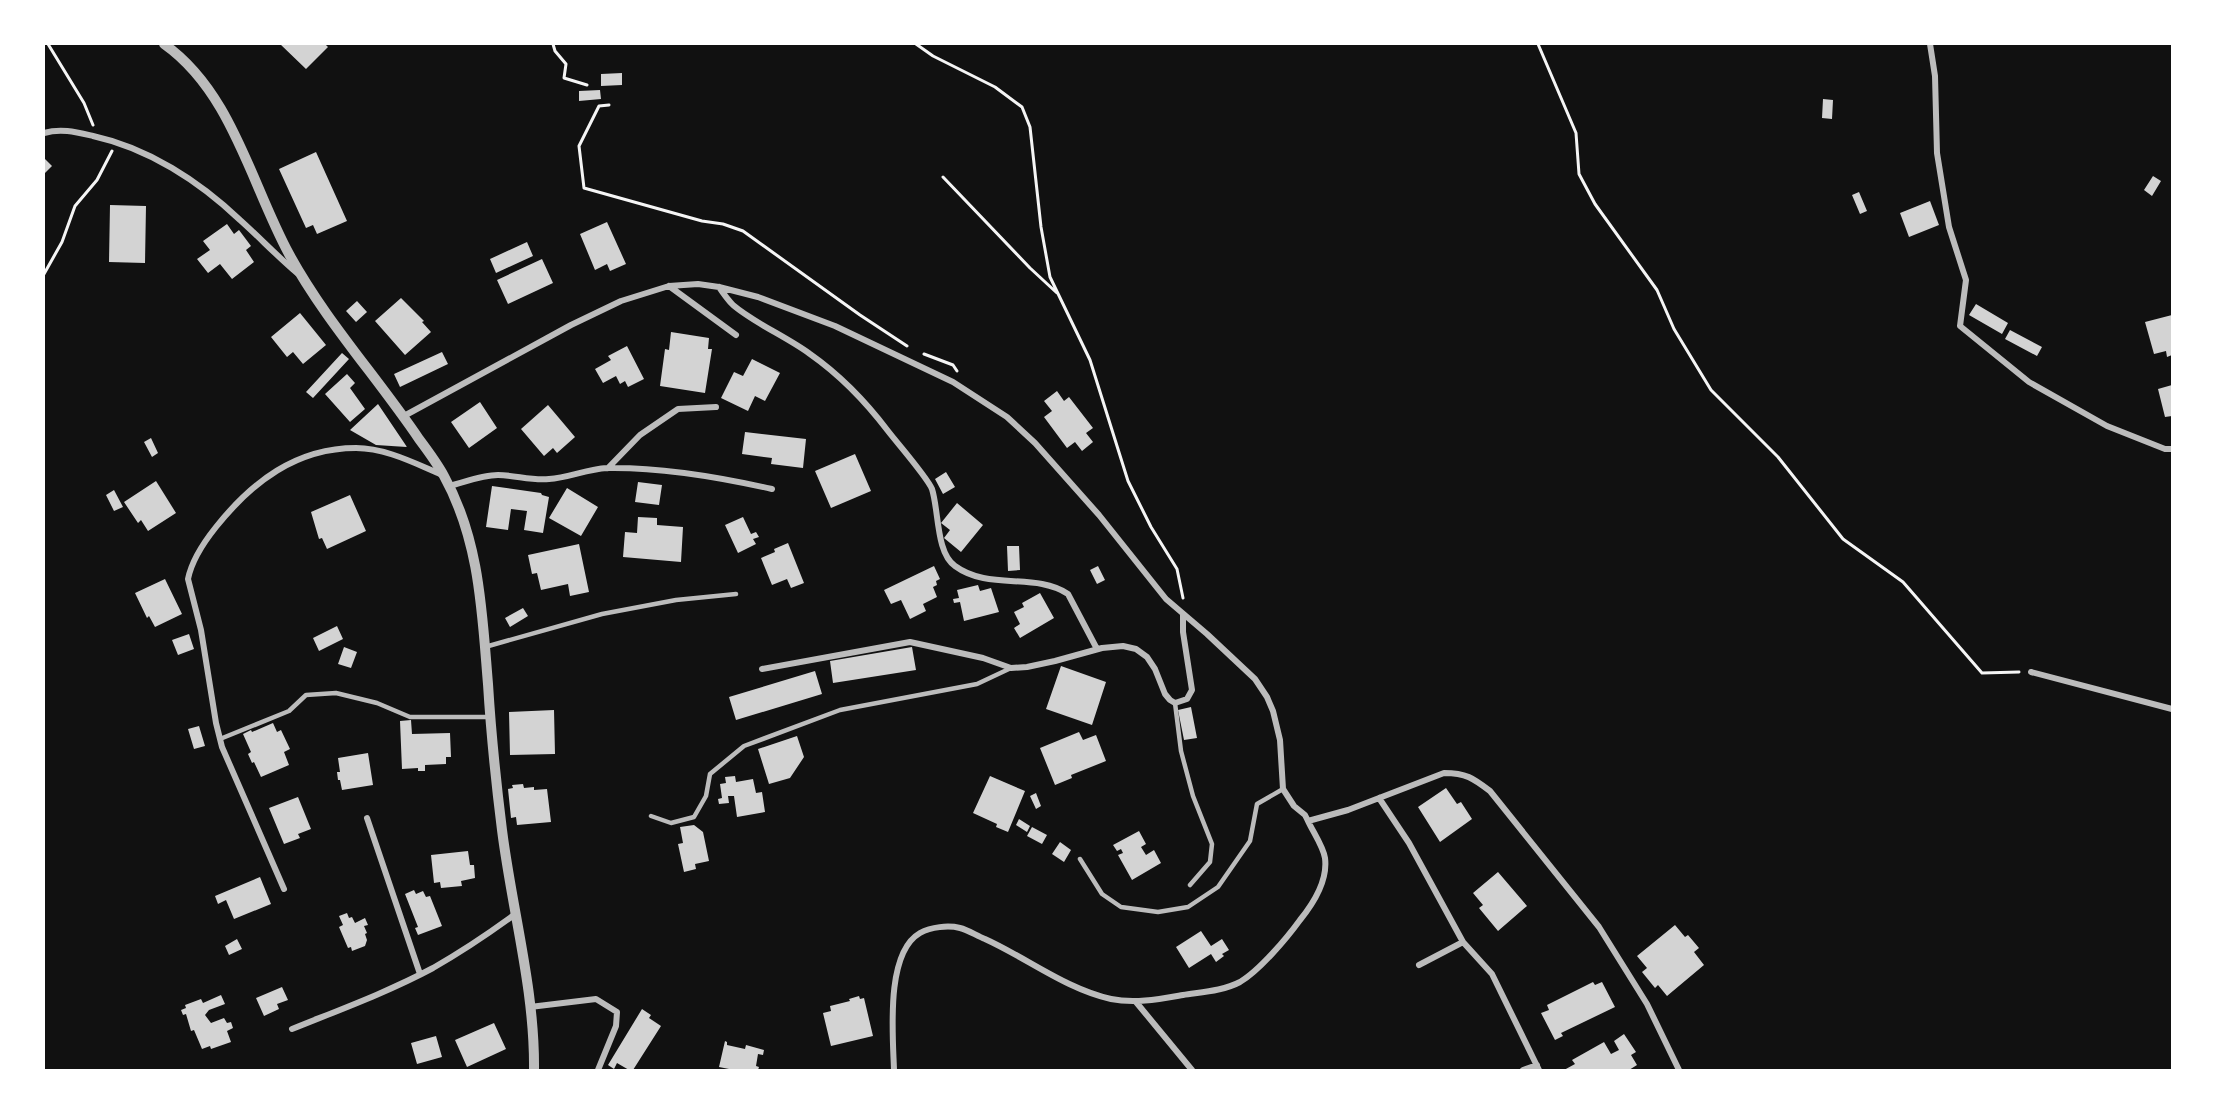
<svg xmlns="http://www.w3.org/2000/svg" width="2216" height="1114" font-family="'PT Sans Narrow',sans-serif">
<rect width="100%" height="100%" fill="#111"/>
<path fill="#d3d3d3" d="M280 44H325L328 47 306 69Z
M622 73V85L601 86V74Z
M600 90 601 99 579 101V91Z
M1823 99 1833 100 1832 119 1822 118Z
M316 152 347 221 317 234 313 225 306 228 279 169Z
M44 158 52 166 44 174Z
M2153 176 2161 181 2152 196 2144 190Z
M1859 192 1867 211 1860 214 1852 195Z
M1930 201 1939 225 1909 237 1900 213Z
M110 205 146 206 145 263 109 262Z
M607 222 626 264 610 271 607 264 595 270 580 234Z
M227 224 234 234 239 230 251 246 246 250 254 262 232 279 220 264 208 273 197 259 210 250 203 241Z
M527 242 533 256 496 273 490 259Z
M542 259 553 283 508 304 497 280Z
M401 298 424 321 422 322 431 332 405 355 375 321Z
M357 301 367 312 356 322 346 311Z
M1976 304 2008 323 2002 334 1969 315Z
M300 313 326 345 303 364 293 352 287 357 271 337Z
M2172 315V355L2167 357 2166 351 2154 354 2145 322Z
M2010 330 2042 347 2037 356 2005 339Z
M671 332 709 338 708 349H712L705 393 660 386 665 349 669 350Z
M627 346 644 379 628 387 625 381 620 384 616 376 603 383 595 369 611 360 608 356Z
M442 352 448 364 400 387 394 374Z
M342 353 349 359 313 398 306 392Z
M752 359 780 373 765 401 755 396 748 411 721 398 734 372 743 376Z
M347 374 355 383 350 388 365 409 350 422 325 394Z
M2172 385V416L2165 417 2158 389Z
M1057 391 1064 401 1069 397 1093 428 1086 433 1093 442 1082 451 1075 442 1067 448 1044 417 1052 411 1044 401Z
M480 402 497 428 469 448 451 422Z
M378 404 407 447 376 445 350 430Z
M548 405 575 437 557 453 553 448 544 456 521 429Z
M745 432 806 439 803 468 771 464 772 458 742 454Z
M151 438 158 453 152 457 144 442Z
M855 454 871 491 831 508 815 471Z
M946 472 955 487 943 494 935 479Z
M156 481 176 513 148 531 141 520 138 523 124 502Z
M638 482 662 485 659 505 635 502Z
M492 486 541 493 542 495 549 497 543 533 524 530 527 511 511 509 508 530 486 527Z
M567 488 598 507 581 536 549 518Z
M114 490 123 507 114 511 106 495Z
M350 495 366 531 327 549 322 538 319 539 311 512Z
M957 503 983 525 961 552 944 538 950 530 941 523Z
M638 517 657 518V525L683 527 681 562 623 557 625 532 637 533Z
M743 517 751 534 756 532 759 537 753 539 756 544 738 553 725 525Z
M788 543 804 583 791 588 787 579 772 585 761 558 775 552 774 549Z
M579 544 589 592 570 596 568 584 541 590 537 573 532 574 528 555Z
M1007 546H1019L1020 570 1008 571Z
M934 566 940 579 936 581 937 585 933 587 937 597 923 604 926 611 910 619 901 600 891 604 884 590Z
M1098 566 1105 580 1097 584 1090 570Z
M165 579 182 614 155 627 149 616 147 618 135 593Z
M978 585 980 591 991 588 999 612 964 621 960 602 954 603 953 599 959 598 957 590Z
M1040 593 1054 618 1020 638 1014 628 1020 624 1014 612 1024 607 1022 603Z
M523 608 528 616 510 627 505 618Z
M337 626 343 639 319 651 313 638Z
M189 634 194 649 178 655 172 640Z
M344 647 357 652 351 668 338 664Z
M912 647 916 670 833 683 830 661Z
M1061 666 1106 682 1092 725 1046 709Z
M815 671 822 694 736 720 729 697Z
M1191 707 1197 738 1184 740 1178 710Z
M554 710 555 754 510 755 509 712Z
M411 720 412 734 450 733 451 757H446V764L425 765V771H418V768L402 769 400 721Z
M273 723 277 732 281 730 290 749 284 752 289 765 261 777 254 762 252 763 248 754 251 752 243 734 251 730 252 732Z
M199 726 205 746 194 749 188 729Z
M1079 732 1083 740 1096 735 1106 761 1071 775 1072 778 1055 785 1040 748Z
M797 736 804 757 790 778 769 784 758 749Z
M368 753 373 785 342 790 340 780H338L337 772H340L338 758Z
M735 776 736 782 753 779 756 793 762 792 765 812 737 817 734 796H728L729 803 719 804 718 799 722 798 720 784 726 783 725 777Z
M990 776 1025 791 1008 832 996 827 997 824 973 813Z
M523 784 524 788 534 787V790L547 789 551 822 517 825 516 817 511 818 508 789 513 788 512 785Z
M1446 788 1457 804 1461 802 1472 819 1440 842 1418 807Z
M1036 793 1041 806 1036 809 1030 796Z
M298 797 311 829 298 834 300 838 284 844 269 808Z
M1019 819 1030 826 1027 832 1016 825Z
M694 825 703 832 709 861 695 864 696 869 684 872 678 844 683 843 680 827Z
M1032 827 1047 835 1042 844 1027 836Z
M1139 831 1146 844 1141 847 1146 855 1154 850 1161 863 1132 880 1118 855 1123 853 1121 849 1117 851 1113 845Z
M1060 842 1071 850 1064 862 1052 854Z
M468 851 470 865H474L475 878 461 881 462 886 441 888 440 882 434 883 431 855Z
M1498 872 1527 906 1498 931 1479 908 1483 905 1473 893Z
M260 877 271 904 234 919 226 900 218 904 215 896Z
M414 890 416 894 423 891 426 897 430 896 442 926 418 935 415 928 418 927 405 894Z
M347 913 349 918 352 917 355 923 365 918 368 925 364 926 367 933 365 934 367 940 365 946 352 951 351 947 348 948 339 927 343 925 339 916Z
M1675 925 1685 937 1688 935 1699 948 1694 952 1704 965 1667 996 1658 985 1655 988 1642 972 1647 968 1637 956Z
M1201 931 1211 946 1222 939 1229 950 1222 954 1224 956 1216 962 1211 954 1189 968 1176 947Z
M237 939 242 949 229 955 225 946Z
M1593 982 1595 985 1602 982 1615 1007 1561 1033 1563 1036 1555 1040 1541 1013 1549 1010 1547 1005Z
M282 987 288 1000 277 1004 279 1009 264 1016 256 998Z
M221 995 225 1004 209 1010 205 1015 211 1023 224 1018 227 1023 231 1022 233 1028 227 1031 231 1042 211 1049 210 1046 202 1049 194 1030 191 1031 186 1014 183 1015 181 1010 186 1008 185 1005 201 999 203 1003Z
M859 996 860 999 864 998 873 1036 831 1046 823 1013 831 1011 830 1006 850 1001 849 999Z
M642 1009 651 1015 649 1018 661 1026 633 1070H629L617 1063 614 1069 608 1065Z
M494 1023 506 1049 467 1067 455 1040Z
M1624 1034 1636 1052 1631 1055 1637 1065 1629 1070H1564L1575 1064 1572 1060 1604 1042 1611 1054 1619 1050 1614 1041Z
M436 1036 442 1057 417 1064 411 1043Z
M725 1041 727 1042V1045L745 1049 746 1045 764 1050 763 1055 758 1054 756 1066 759 1067 758 1070H734L719 1067Z"/>
<g fill="none" stroke-linecap="round" stroke-linejoin="round">
<path stroke="#f5f5f5" stroke-width="3" d="M48 44 84 103 93 125
M553 44 555 51 566 64 564 78 587 85
M916 44 933 56 995 87 1022 107 1030 127 1041 227 1050 277 1090 360 1128 481 1151 527 1177 569 1183 598
M1538 44 1576 133 1579 174 1595 204 1657 290 1674 329 1711 390 1778 457 1843 539 1903 582 1982 673 2019 672
M609 105 599 106 579 146 584 188 702 221 723 224 743 231 860 315 907 346
M943 177 1030 268 1057 293
M44 274 62 242 75 206 97 180 112 151
M924 354 953 365 957 371"/>
<path stroke="#bcbcbc" stroke-width="4.5" d="M485 647 602 614 676 600 736 594
M1175 703 1181 751 1193 796 1212 844 1210 862 1190 885
M220 739 289 711 306 695 336 693 377 703 410 717H490
M651 816 671 823 694 817 706 796 710 774 744 746 840 710 977 684 1011 668
M1080 859 1102 894 1121 907 1158 912 1188 907 1218 887 1250 841 1257 804 1283 789"/>
<path stroke="#bcbcbc" stroke-width="6" d="M1930 44 1935 76 1937 153 1949 227 1966 280 1960 326 2029 382 2107 426 2165 449H2172
M44 133C61 128 76 132 93 136 148 148 199 181 240 220 259 237 277 256 297 273
M669 286 736 335
M719 287C723 293 728 300 733 305 754 323 787 337 810 354 840 375 866 402 888 431 898 444 927 477 932 489 939 511 936 553 955 566 989 591 1035 572 1068 594L1097 649
M404 416 571 325 621 301 669 286 698 284 719 287 758 297 835 326 953 382 1007 417 1035 443 1099 515 1166 599 1207 634 1255 679 1267 697 1273 711 1280 740 1283 789 1294 806 1305 815 1308 821 1348 810 1444 773C1466 773 1473 778 1490 791L1599 927 1647 1004 1679 1070
M608 468 640 435 678 409 716 407
M449 486C465 482 482 475 498 475 515 475 532 481 549 479 568 478 587 469 607 468 662 467 719 477 772 489
M762 669 910 642 983 658 1011 668 1027 667 1055 661 1102 648 1123 646 1136 649 1147 657 1155 669 1165 694 1170 700 1175 703 1187 699 1192 690 1183 632V615
M2031 672 2172 709
M1379 798 1409 843 1463 942 1492 974 1539 1070
M367 818 420 974
M284 889 222 747 216 723 201 630 188 579C192 559 204 542 216 527 252 482 296 448 356 448 386 448 416 464 443 475
M1419 965 1463 942
M1136 1002 1192 1070
M530 1007 596 999 617 1012 616 1026 598 1070
M292 1029C339 1010 388 992 433 968 461 952 488 934 514 915
M894 1070C893 1036 885 953 920 933 931 927 948 925 960 928 968 930 977 936 985 939 1027 958 1066 989 1111 999 1135 1004 1160 999 1183 995 1202 992 1223 991 1240 982 1259 971 1287 938 1300 920 1313 904 1328 881 1325 858 1323 846 1313 832 1308 821
M1523 1070 1537 1065"/>
<path stroke="#bcbcbc" stroke-width="10" d="M164 44C232 92 251 184 289 254 325 320 377 377 419 439 428 451 437 463 444 476 480 541 482 613 488 684 491 733 496 782 502 830 512 910 535 990 534 1070"/>
</g>
<rect width="2216" height="1114" fill="none" stroke="#ffffff" stroke-width="90"/>
</svg>
